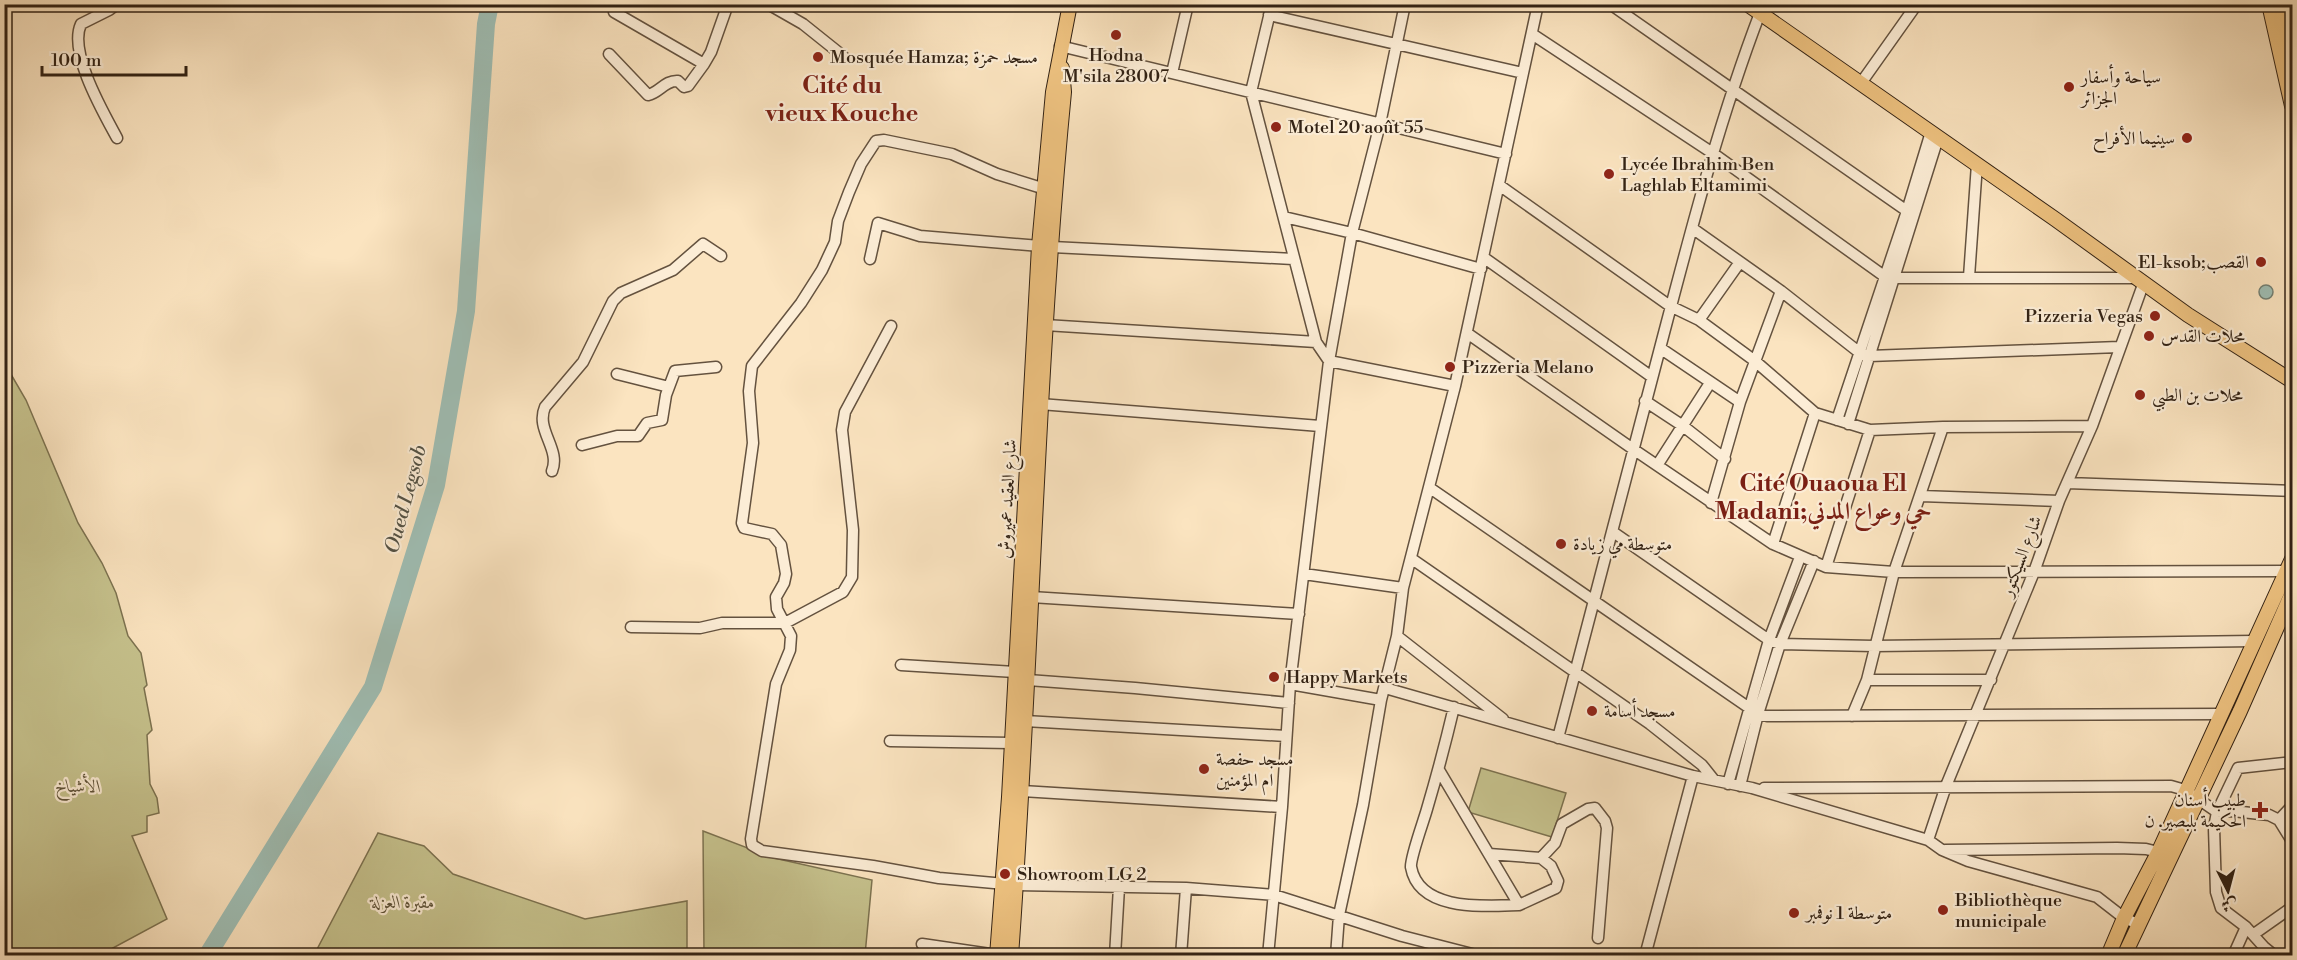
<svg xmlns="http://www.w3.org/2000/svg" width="2297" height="960" font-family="'Libre Bodoni',Amiri,serif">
<rect width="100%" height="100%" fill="#fbe4c0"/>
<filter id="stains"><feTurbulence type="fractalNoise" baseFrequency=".00333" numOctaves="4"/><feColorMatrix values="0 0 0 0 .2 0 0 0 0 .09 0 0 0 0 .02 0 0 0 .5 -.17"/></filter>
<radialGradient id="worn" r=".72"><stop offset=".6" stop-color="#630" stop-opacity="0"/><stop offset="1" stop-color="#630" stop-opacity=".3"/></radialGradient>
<path fill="#c6c28d" stroke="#7c7250" stroke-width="1.5" d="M5 364 26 400 78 523 102 563 116 593 128 636 141 653 147 685 144 688 152 730 147 735 150 784 157 798 159 813 147 816V832L132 836 167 919 100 955H5Z
M1481 768 1566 793 1552 837 1468 812Z
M703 831 774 858 872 880 865 955H704Z
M378 833 424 846 453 874 585 919 687 901V955H314Z"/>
<path fill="#9fbeb4" stroke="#738074" stroke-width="1.5" d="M2259 292a7 7 0 1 1 14 0a7 7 0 1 1-14 0Z"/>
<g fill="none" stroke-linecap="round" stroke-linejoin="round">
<path stroke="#9fbeb4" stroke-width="18" d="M207 956 373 687 436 485 466 311 486 24 490 4"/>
<g stroke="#64523f" stroke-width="13">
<path id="minor" d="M117 4 109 10 81 24C68 52 103 112 117 138
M768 4 803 24 843 56
M1272 4 1251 92 1316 342
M1610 4 1907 211 1914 213
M614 12 704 64 711 52 728 4
M1269 15 1523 73
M1532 34 1714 154 1884 276 1894 278H2137
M1060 46 1506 154
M609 54 648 95C659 93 665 80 678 81L684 87 688 86 704 64
M1172 73 1188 4
M1861 83 1917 4
M1499 185 1670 306 1699 320 1755 361 1815 413
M1045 189 997 174 952 154 884 140 876 141 861 164 849 192 838 221 835 242 822 270 801 303 752 366 749 391 753 443 742 523 744 528 772 534 781 545 786 574 784 583 776 597 777 609 791 636 790 650 776 684 751 839 752 845 762 851 873 866 939 878 1016 885 1186 888 1274 895 1402 936 1480 956
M1284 217 1352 233 1481 269
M1692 228 1781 291 1860 353 1869 356 2119 347
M1483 257 1652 377
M870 259 878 223 920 236 1052 247 1293 259
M1969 277 1977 164
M1699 320 1740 262
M1045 325 1316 342 1329 361 1455 386
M1467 333 1633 449 1773 544 1826 567 1894 572 2288 571
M1660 348 1740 402
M617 374 669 387
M1645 401 1683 426 1725 459
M1040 404 1320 426
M1837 420 1907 211 1931 132
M1848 424 1938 138
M1870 430 1943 427 2092 426
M582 445 617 436H638L647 423 662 420 666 395 675 371 716 367
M1658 464 1710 383
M552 471C561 449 535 430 545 407L583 362 613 301 621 293 673 270 703 244 721 256
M2067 483 2292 491
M1430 488 1758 714 1767 716 2222 714
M1921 496 2059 501
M1711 503 1740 402 1781 291
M1613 532 1769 640 1780 644 1874 646 2254 641
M1773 544 1815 413 1870 430 1826 567
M1412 559 1650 724 1702 765 1714 780
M1304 574 1403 588
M1031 597 1299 614
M631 627 700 628 722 623H785L843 592 852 577 853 530 842 430 845 412 891 326
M1397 636 1503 719
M901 665 1015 672
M1028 680 1135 688 1289 703
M1867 680H1991
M1290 684 1381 700
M1385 688 1693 776 1752 788 1928 840 1942 850 1968 861 2097 897 2124 918 2138 924
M1852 716 1867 680 1894 572 1943 427
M1025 721 1286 736
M1558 738C1591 609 1626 481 1659 352 1689 238 1718 123 1760 13
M890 741 1011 743
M1439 770 1519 905C1485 906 1419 912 1411 867 1410 858 1424 820 1427 809 1437 775 1446 741 1454 707
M1728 784 1769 640 1800 557
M1740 786 1758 714 1780 644 1814 561
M1764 788 2171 786 2185 790 2217 812 2233 811 2269 815 2279 820 2292 841
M1022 791 1282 807
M2279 820 2292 806
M1928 840 1946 786 2034 572 2059 501 2092 426 2144 282
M1945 850 2117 848 2146 849 2166 854
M1489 854 1541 858 1551 866 1558 881 1556 888 1519 905
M1541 858 1555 843 1562 824 1588 809 1595 808 1605 821 1607 828 1598 938
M2254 934 2288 910H2292
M922 944 997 955
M1115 956 1119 887
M1181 956 1186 888
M1268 956 1282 807 1290 684 1329 361 1352 233 1380 124 1405 4
M1336 956 1339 915 1363 805 1381 700 1397 636 1403 588 1455 386 1538 4
M1645 956 1693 776
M2233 956 2246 927
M2275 956 2264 947 2246 927 2221 908 2216 892 2214 828 2217 812 2238 768 2292 762"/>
</g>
<g stroke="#322214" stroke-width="16">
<path id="major" d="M1747 4 2055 219 2188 315 2292 381
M2269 4 2292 106
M2283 4 2292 48
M997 956 1009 797 1039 246 1053 92 1070 4
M1011 956C1032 668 1036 379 1064 92L1062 68
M2108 956 2124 918 2159 851 2292 559
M2124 956 2240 711 2292 593"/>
</g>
<use href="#minor" stroke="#fcedd6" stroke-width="10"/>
<use href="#major" stroke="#eec280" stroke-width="14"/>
</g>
<g fill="#8f2418" stroke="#fcedd6" stroke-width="2">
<circle cx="1116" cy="35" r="6"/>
<circle cx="818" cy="57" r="6"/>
<circle cx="2069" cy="87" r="6"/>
<circle cx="1276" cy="127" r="6"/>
<circle cx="2187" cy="138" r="6"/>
<circle cx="1609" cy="174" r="6"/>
<circle cx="2261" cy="262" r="6"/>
<circle cx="2155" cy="316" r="6"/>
<circle cx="2149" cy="336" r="6"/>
<circle cx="1450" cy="367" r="6"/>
<circle cx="2140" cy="395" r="6"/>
<circle cx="1561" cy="544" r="6"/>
<circle cx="1274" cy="677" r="6"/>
<circle cx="1592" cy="711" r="6"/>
<circle cx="1204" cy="769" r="6"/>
<path d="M2257 801h6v6h6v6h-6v6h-6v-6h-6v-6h6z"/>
<circle cx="1005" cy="874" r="6"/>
<circle cx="1943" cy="910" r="6"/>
<circle cx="1794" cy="913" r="6"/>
</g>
<g text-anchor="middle" stroke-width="4.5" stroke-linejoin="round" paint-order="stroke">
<g font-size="18" fill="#322214" stroke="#fcedd6" text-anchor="start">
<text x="1116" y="61" text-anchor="middle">Hodna<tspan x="1116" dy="21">M'sila 28007</tspan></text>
<text x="830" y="63">Mosquée Hamza; مسجد حمزة</text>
<text x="2081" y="83">سياحة وأسفار<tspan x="2081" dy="21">الجزائر</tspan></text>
<text x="1288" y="133">Motel 20 août 55</text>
<text x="2175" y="144" text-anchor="end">سينيما الأفراح</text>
<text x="1621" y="170">Lycée Ibrahim Ben<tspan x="1621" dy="21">Laghlab Eltamimi</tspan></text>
<text x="2249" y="268" text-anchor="end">El-ksob;القصب</text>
<text x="2143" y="322" text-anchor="end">Pizzeria Vegas</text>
<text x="2161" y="342">محلات القدس</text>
<text x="1462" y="373">Pizzeria Melano</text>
<text x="2152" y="401">محلات بن الطبي</text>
<text x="1573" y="550">متوسطة مي زيادة</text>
<text x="1286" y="683">Happy Markets</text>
<text x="1604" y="717">مسجد أسامة</text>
<text x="1216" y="765">مسجد حفصة<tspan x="1216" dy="21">ام المؤمنين</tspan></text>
<text x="2246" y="806" text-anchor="end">طبيب أسنان<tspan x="2246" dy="21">الحكيمة بلبصير. ن</tspan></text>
<text x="1017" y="880">Showroom LG 2</text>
<text x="1955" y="906">Bibliothèque<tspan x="1955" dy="21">municipale</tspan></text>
<text x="1806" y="919">متوسطة 1 نوفمبر</text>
</g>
<g font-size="18" fill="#322214" stroke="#fcedd6">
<text transform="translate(1007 499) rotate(-87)" y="6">شارع العقيد عميروش</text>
<text transform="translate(2021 556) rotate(-69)" y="6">شارع السيكتور</text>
</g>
<g font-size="18" font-style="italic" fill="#5e5238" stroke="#fcedd6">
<text x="78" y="792">الأشياخ</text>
<text x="403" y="908">مقبرة العزلة</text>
</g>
<g font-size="20" font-style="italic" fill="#535144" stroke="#fcedd6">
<text transform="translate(405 499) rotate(-75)" y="7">Oued Legsob</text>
</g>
<g font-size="24" font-weight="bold" fill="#7a1f14" stroke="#fcedd6">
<text x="842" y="93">Cité du<tspan x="842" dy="28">vieux Kouche</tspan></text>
<text x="1823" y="491">Cité Ouaoua El<tspan x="1823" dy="28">Madani;حي وعواع المدني</tspan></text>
</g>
</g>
<rect width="2297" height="960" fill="none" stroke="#fbe4c0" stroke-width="24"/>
<rect x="6" y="6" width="2285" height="948" fill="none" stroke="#322214" stroke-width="3"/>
<rect x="12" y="12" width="2273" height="936" fill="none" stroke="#322214" stroke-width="1.5"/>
<g transform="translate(2228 891) rotate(174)" stroke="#fcedd6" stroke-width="4.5" paint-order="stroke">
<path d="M0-4.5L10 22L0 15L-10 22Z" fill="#322214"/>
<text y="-9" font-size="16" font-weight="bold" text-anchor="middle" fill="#322214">ش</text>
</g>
<path d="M42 66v9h144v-9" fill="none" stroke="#322214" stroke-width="3"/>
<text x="51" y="66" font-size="18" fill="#322214" stroke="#fcedd6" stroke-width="4.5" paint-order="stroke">100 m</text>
<rect width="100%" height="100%" filter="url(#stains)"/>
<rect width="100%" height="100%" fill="url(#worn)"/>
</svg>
